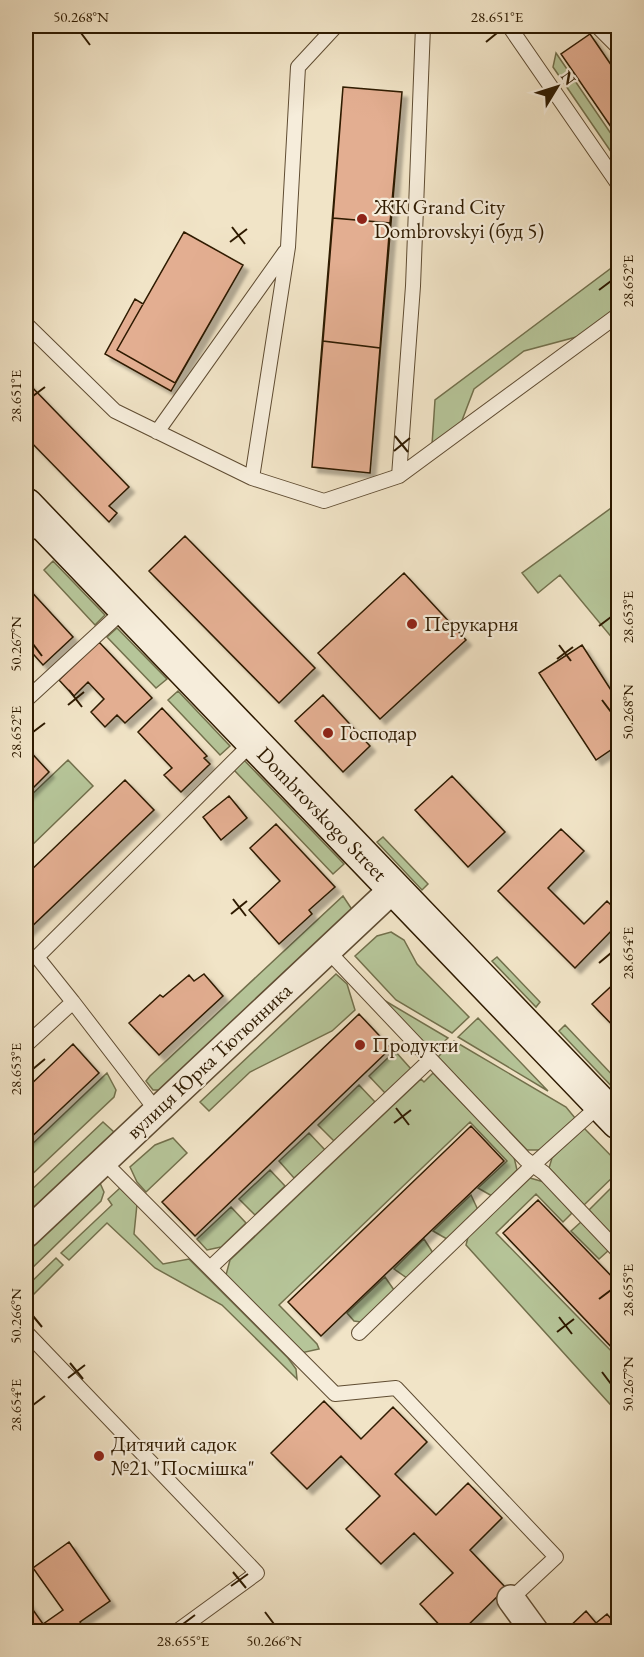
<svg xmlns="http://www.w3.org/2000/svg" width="644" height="1657" font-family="'EB Garamond',serif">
<defs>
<filter id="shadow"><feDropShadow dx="5.5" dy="5.5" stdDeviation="1.5" flood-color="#0004"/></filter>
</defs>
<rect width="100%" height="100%" fill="#f1e4c7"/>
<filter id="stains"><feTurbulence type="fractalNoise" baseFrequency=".00333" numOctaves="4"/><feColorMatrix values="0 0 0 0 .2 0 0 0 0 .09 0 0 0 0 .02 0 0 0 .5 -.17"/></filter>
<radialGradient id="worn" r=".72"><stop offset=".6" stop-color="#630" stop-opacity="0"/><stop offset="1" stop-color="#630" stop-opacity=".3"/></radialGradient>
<path fill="#b6c599" stroke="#72704c" stroke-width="1.5" d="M556 53 618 144V162L553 67Z
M618 263V307L580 336 524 351 474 389 461 423 432 445 435 400Z
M618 503V551L612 557 618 566V645L560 575 538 593 522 573Z
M53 561 105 615 95 625 44 570Z
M117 628 167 679 156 688 107 637Z
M178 691 230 746 220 755 168 700Z
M68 760 93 786 26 851V800Z
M244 760 344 864 333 874 234 770Z
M383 837 428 884 422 890 377 842Z
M343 896 353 911 159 1090H153L146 1081 150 1076Z
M391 932 404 940 417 964 469 1017 452 1033 396 1000 355 956 377 936Z
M497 957 540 1002 536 1007 492 961Z
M336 974 347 984 355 1010 332 1031 250 1072 209 1111 200 1102Z
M382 999 448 1038 433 1052Z
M478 1018 548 1091 458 1037Z
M565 1025 618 1081V1093L559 1031Z
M454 1041 566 1107 575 1118 541 1150H527L438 1057Z
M395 1051 411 1069 385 1093 369 1076Z
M107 1073 116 1090 114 1097 26 1180V1150Z
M433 1073 514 1157 517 1170 492 1196 478 1188 507 1161 470 1122 279 1305 317 1344 319 1349 301 1353 226 1275 230 1260 421 1079 424 1082Z
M359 1085 375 1102 334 1141 318 1125Z
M103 1122 114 1132 26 1216V1195Z
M583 1127 618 1163V1172L584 1205 549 1168 552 1158Z
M309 1133 325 1150 294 1178 279 1161Z
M173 1138 187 1153 146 1192 137 1182 130 1167 155 1145Z
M270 1170 285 1186 255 1215 239 1199Z
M530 1178 544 1182 572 1213 563 1222 536 1194 496 1233 618 1358V1413L466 1245 468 1237Z
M618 1181V1242L589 1210Z
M100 1183 104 1192 101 1201 26 1274V1251Z
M120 1188 137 1204 134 1234 163 1264 189 1259 288 1358 296 1369 297 1379 222 1305 155 1268 107 1223 69 1260 61 1253 112 1205 108 1199Z
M471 1195 478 1210 447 1239 433 1231Z
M231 1207 246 1223 221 1247 207 1250 197 1239Z
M581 1222 609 1250 599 1259 571 1231Z
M424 1239 433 1253 407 1278 394 1269Z
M56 1258 63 1265 26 1302V1287Z
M385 1277 394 1290 361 1322 354 1321 347 1313Z"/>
<path fill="#e3ae91" stroke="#2e1a00" stroke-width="1.5" filter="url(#shadow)" d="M590 34 618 75V137L561 54Z
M343 87 402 92 390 223 333 218Z
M343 87 402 92 370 473 312 467Z
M333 218 390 223 380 348 323 341Z
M184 232 243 265 175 383 117 350Z
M184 232 243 265 171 391 105 354 135 299 143 304Z
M323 341 380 348 370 473 312 467Z
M26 381 129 487 109 506 117 513 109 522 26 437Z
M185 536 315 668 279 703 149 571Z
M404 573 466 640 380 719 318 653Z
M27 587 73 637 43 665 26 646Z
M99 642 152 698 125 723 117 715 105 727 91 712 104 699 88 682 74 696 59 680Z
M582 645 618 701V745L596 760 539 673Z
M323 695 370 746 343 772 295 721Z
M162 708 207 756 204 758 210 764 181 792 164 775 172 768 138 732Z
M26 747 49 772 26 795Z
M452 776 505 832 468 867 415 810Z
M125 780 154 810 26 932V875Z
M229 796 247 818 221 840 203 817Z
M276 824 335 887 309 910 312 914 279 944 249 910 280 881 250 848Z
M561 829 584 851 548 888 584 924 607 901 618 912V924L575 968 498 891Z
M204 974 223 996 159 1055 129 1023 160 995 163 997 189 975 194 981Z
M618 980V1031L592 1004Z
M359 1014 391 1048 195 1236 162 1202Z
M73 1044 99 1073 26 1142V1089Z
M471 1126 504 1161 321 1336 288 1302Z
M538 1200 618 1283V1354L503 1233Z
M324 1401 361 1439 393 1407 427 1442 395 1474 436 1515 468 1483 502 1518 470 1550 506 1588 461 1632H446L420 1604 453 1573 414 1533 381 1564 346 1529 380 1496 341 1456 307 1489 271 1453Z
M69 1542 110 1601 80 1622 86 1632H26V1600L43 1624 63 1610 33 1568Z
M586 1611 596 1623 607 1614 618 1627V1632H564Z"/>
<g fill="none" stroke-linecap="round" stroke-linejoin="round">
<g stroke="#5f4c32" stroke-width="16">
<path id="lane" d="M509 26 618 184
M597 26 618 47
M26 324 115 411 252 478 324 501 399 476 618 315
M157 432 285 252
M399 476 413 286 423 26
M252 478 288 247 298 67 336 26
M26 537 41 522
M26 700 125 609
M327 950 525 1159 544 1173 618 1251
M73 1002 37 957 253 742
M26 1045 73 1002 156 1110
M103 1161 335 1394 396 1388 556 1557 511 1599
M211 1267 430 1060
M26 1332 257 1573 176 1632
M359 1333 533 1165 601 1104"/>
</g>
<g stroke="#5f4c32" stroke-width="30">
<path id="street" d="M26 1234 393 889
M511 1599 535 1632"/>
</g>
<g stroke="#2e1a00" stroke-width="36">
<path id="secondary" d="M26 505 618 1122"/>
</g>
<use href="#lane" stroke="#f6eddb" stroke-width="14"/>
<use href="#street" stroke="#f6eddb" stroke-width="27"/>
<use href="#secondary" stroke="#f6eddb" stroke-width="33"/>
</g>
<path fill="none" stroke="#2e1a00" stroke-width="2" d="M81 33 90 45M486 42 497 33M232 227 245 244M230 242 247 229M599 290 611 281M33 396 45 387M395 436 408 452M394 451 410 438M599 626 611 617M33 644 42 656M559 645 571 661M557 659 573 647M69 690 82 707M602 700 611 712M68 705 84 692M33 732 45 723M233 899 246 916M231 914 247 901M599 963 611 953M33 1069 45 1059M396 1108 409 1125M394 1123 411 1110M599 1299 611 1290M33 1316 42 1327M559 1317 572 1334M557 1332 574 1319M70 1363 83 1379M602 1372 611 1384M68 1378 85 1365M33 1405 45 1396M233 1572 246 1588M231 1586 248 1574M265 1612 274 1624M183 1624 195 1615"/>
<g fill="#8f2418" stroke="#f6eddb" stroke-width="2">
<circle cx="362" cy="219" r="6"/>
<circle cx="412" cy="624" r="6"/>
<circle cx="328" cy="733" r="6"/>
<circle cx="360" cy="1045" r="6"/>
<circle cx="99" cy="1456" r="6"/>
</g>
<g text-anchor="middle" stroke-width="4.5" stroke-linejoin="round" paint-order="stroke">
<g font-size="21" fill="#2e1a00" stroke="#f6eddb" text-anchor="start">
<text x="374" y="214">ЖК Grand City<tspan x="374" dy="24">Dombrovskyi (буд 5)</tspan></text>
<text x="424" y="631">Перукарня</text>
<text x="340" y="740">Господар</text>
<text x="372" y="1052">Продукти</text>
<text x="111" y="1451">Дитячий садок<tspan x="111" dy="24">№21 "Посмішка"</tspan></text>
</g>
<g font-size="21" fill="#2e1a00" stroke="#f6eddb">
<text transform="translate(322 814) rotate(46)" y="7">Dombrovskogo Street</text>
<text transform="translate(209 1061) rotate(-43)" y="7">вулиця Юрка Тютюнника</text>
</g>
</g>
<rect width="644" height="1657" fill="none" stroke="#f1e4c7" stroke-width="66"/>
<g transform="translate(557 87) rotate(52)" stroke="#f6eddb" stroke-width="4.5" paint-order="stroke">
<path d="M0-4.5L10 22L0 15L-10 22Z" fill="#2e1a00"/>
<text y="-9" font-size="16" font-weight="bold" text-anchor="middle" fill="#2e1a00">N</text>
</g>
<rect x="33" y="33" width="578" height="1591" fill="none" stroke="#2e1a00" stroke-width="2"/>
<g font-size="15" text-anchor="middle" fill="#2e1a00">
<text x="81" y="22">50.268°N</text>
<text x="497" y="22">28.651°E</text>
<text transform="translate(628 281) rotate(-90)" y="5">28.652°E</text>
<text transform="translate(16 396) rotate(-90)" y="5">28.651°E</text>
<text transform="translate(628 617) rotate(-90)" y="5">28.653°E</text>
<text transform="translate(16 644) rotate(-90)" y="5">50.267°N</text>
<text transform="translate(628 712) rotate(-90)" y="5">50.268°N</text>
<text transform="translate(16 732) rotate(-90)" y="5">28.652°E</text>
<text transform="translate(628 953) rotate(-90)" y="5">28.654°E</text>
<text transform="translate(16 1069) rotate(-90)" y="5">28.653°E</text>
<text transform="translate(628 1290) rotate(-90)" y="5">28.655°E</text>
<text transform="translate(16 1316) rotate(-90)" y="5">50.266°N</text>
<text transform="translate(628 1384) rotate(-90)" y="5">50.267°N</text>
<text transform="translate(16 1405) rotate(-90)" y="5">28.654°E</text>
<text x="183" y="1646">28.655°E</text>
<text x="274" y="1646">50.266°N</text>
</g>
<rect width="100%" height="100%" filter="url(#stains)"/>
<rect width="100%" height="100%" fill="url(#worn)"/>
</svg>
